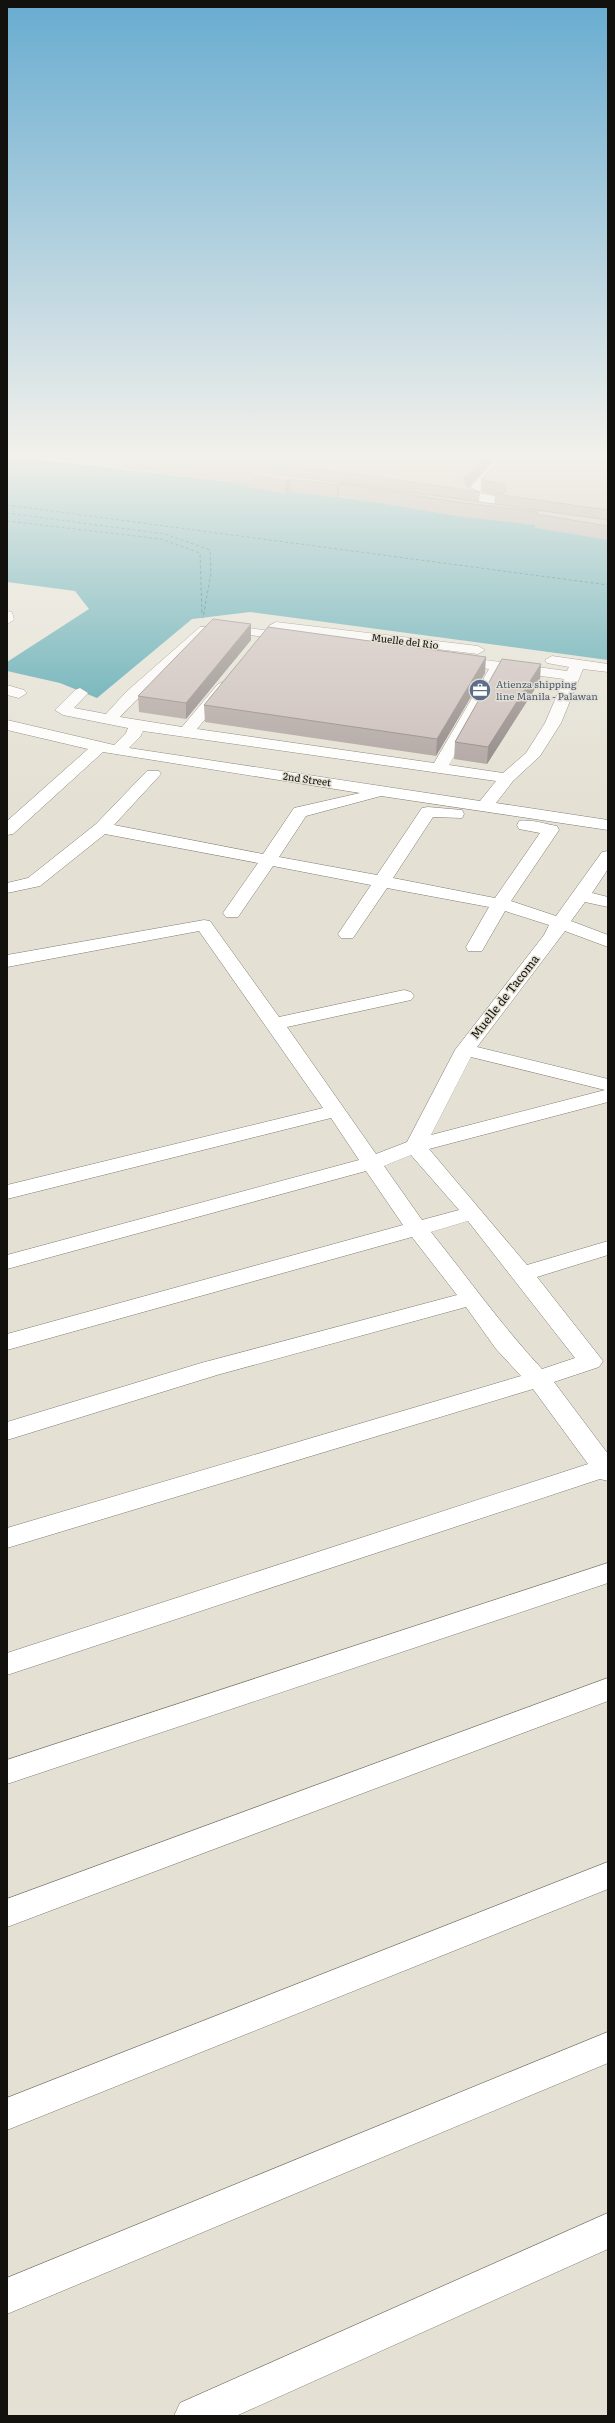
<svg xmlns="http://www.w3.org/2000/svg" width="615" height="2423" font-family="Literata,serif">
<rect width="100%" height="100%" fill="#e4e0d3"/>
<path fill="#48a1ac" d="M7 460H41L241 483 608 535V660L250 612 192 619 97 698 60 683 7 671V662L89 609 75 591 7 582Z"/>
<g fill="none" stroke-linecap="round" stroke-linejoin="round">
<path stroke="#0e5b63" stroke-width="1" stroke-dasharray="3 2.5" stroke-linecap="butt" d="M7 505 608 585
M7 513 165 534 210 550 211 573 203 618
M7 521 161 539 200 553 202 615"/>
<g stroke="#807c71" stroke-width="1">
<path id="minor" d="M496 460H509L478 493 528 502 530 505 528 508 478 503 464 494Z
M7 611 12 612 14 620 7 624Z
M276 622 478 646 485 650 478 654 271 629 269 626Z
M227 625 292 634 299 638 292 642C270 639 231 629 210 634 199 637 131 705 120 717L182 727 218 684 223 682 231 687 197 729 434 763 489 669 450 663 448 660 450 657 455 656 567 671 569 667 547 663 545 660 552 656 608 664V672L583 669 561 723 540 756 513 781 496 803 608 820V830L381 796 306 816 279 857 377 875 422 808 428 807 462 810 464 814 462 818 433 817 393 878 495 898 540 833 519 829 517 825 519 821C531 819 545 824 557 826L559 830 511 901 556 916 602 852 608 851V869L592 893 608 897V907L585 902 571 921 608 935V947L565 931 477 1047 608 1079V1102L429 1149 527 1265 608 1241V1255L537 1277 603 1361 599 1367 554 1382 608 1454V1481L600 1479 7 1675V1653L588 1464 533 1389 7 1548V1528L521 1376 496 1349 466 1307 217 1375 7 1440V1422L201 1363 457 1295 412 1237 7 1350V1334L403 1225 366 1171 7 1269V1255L359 1160 331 1118 7 1199V1185L323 1108 199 931 7 967V955L204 920 210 921 279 1017 404 990 411 992 414 996 411 1000 287 1027 376 1154 407 1142 455 1050 544 935 549 925 505 911 482 951H468L466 947 489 907 387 888 353 938H341L338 934 371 885 273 866 238 917H226L223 913 258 863 105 834 40 886 7 893V883L28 878 96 824 147 771H159L161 774 114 825 263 854 294 808 360 793 103 752 13 834 7 835V821L88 749 7 730V720L114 745 126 733 128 728 63 715 55 710 75 690 80 688 88 693 74 708 106 714 126 692 200 627ZM503 671 564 679 545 723 526 753 503 773 449 765ZM143 731 496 781 480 801 129 748 140 737ZM471 1057 605 1090 431 1135ZM411 1155 459 1210 422 1220 384 1166ZM468 1221 575 1358 542 1369C502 1326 468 1278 431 1232Z
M7 685 24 690 27 693 19 698 7 695Z
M608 1563V1583L7 1784V1760Z
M608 1678V1701L7 1927V1899Z
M608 1862V1889L7 2130V2098Z
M608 2032V2063L7 2314V2278Z
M608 2213V2249L236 2416H174L180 2403Z"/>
</g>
<use href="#minor" fill="#fff" fill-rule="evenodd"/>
</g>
<path fill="#aea29f" d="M122 460H494L469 487 480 492 479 502 494 504 495 496 481 492V479L608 460V540L535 528V525L456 516 339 496 337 498 291 492 285 494 248 487V484L122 468Z
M251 624V640L186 719 139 712 138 696Z
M485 673 436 756 205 722 204 705Z
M540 681 487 764 454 759 455 742Z"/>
<path fill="#8d8482" d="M482 460H494L466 490 463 480Z
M291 479V492L285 494V481Z
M339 483V496L337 498V485Z
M251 624V640L186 719V703Z
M486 657 485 673 436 756 437 739Z
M541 664 540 681 487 764 488 747Z"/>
<path fill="#cabcb9" stroke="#8d8482" d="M161 460H180L608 520V526L536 514 538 512 457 502 339 483 337 485 291 479 285 481 248 474 252 472Z
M259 460H482L463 480 467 486 480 492Z
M499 460H608V510L495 494 504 493 506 488 504 485 481 479Z
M213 619 251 624 186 703 138 696Z
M268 627 486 657 437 739 204 705Z
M502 659 541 664 488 747 455 742Z"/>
<linearGradient id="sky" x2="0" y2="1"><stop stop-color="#68acd0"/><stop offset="0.57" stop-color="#f3f1eb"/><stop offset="1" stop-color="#f3f1eb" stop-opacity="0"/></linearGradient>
<rect width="615" height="800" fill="url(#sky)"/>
<defs>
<g id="office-disc" transform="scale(1.15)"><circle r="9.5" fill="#5c6f8a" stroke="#e4e0d3"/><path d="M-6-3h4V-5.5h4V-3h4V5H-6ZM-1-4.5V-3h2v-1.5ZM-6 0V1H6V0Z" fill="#fff"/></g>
</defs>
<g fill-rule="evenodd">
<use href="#office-disc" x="480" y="690"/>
</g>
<g text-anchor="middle" stroke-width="3" stroke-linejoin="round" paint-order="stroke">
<g font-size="10" fill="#13110d" stroke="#e4e0d3">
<text transform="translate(405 641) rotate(7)" y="4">Muelle del Rio</text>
<text transform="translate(307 779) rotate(8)" y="4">2nd Street</text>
</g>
<g font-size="10" fill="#4e5e75" stroke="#e4e0d3" text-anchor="start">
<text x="496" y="688">Atienza shipping<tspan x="496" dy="12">line Manila - Palawan</tspan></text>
</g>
<g font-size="12" fill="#13110d" stroke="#e4e0d3">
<text transform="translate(505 997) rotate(-52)" y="4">Muelle de Tacoma</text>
</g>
</g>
<rect width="615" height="2423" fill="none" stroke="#13110d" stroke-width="16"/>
</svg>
